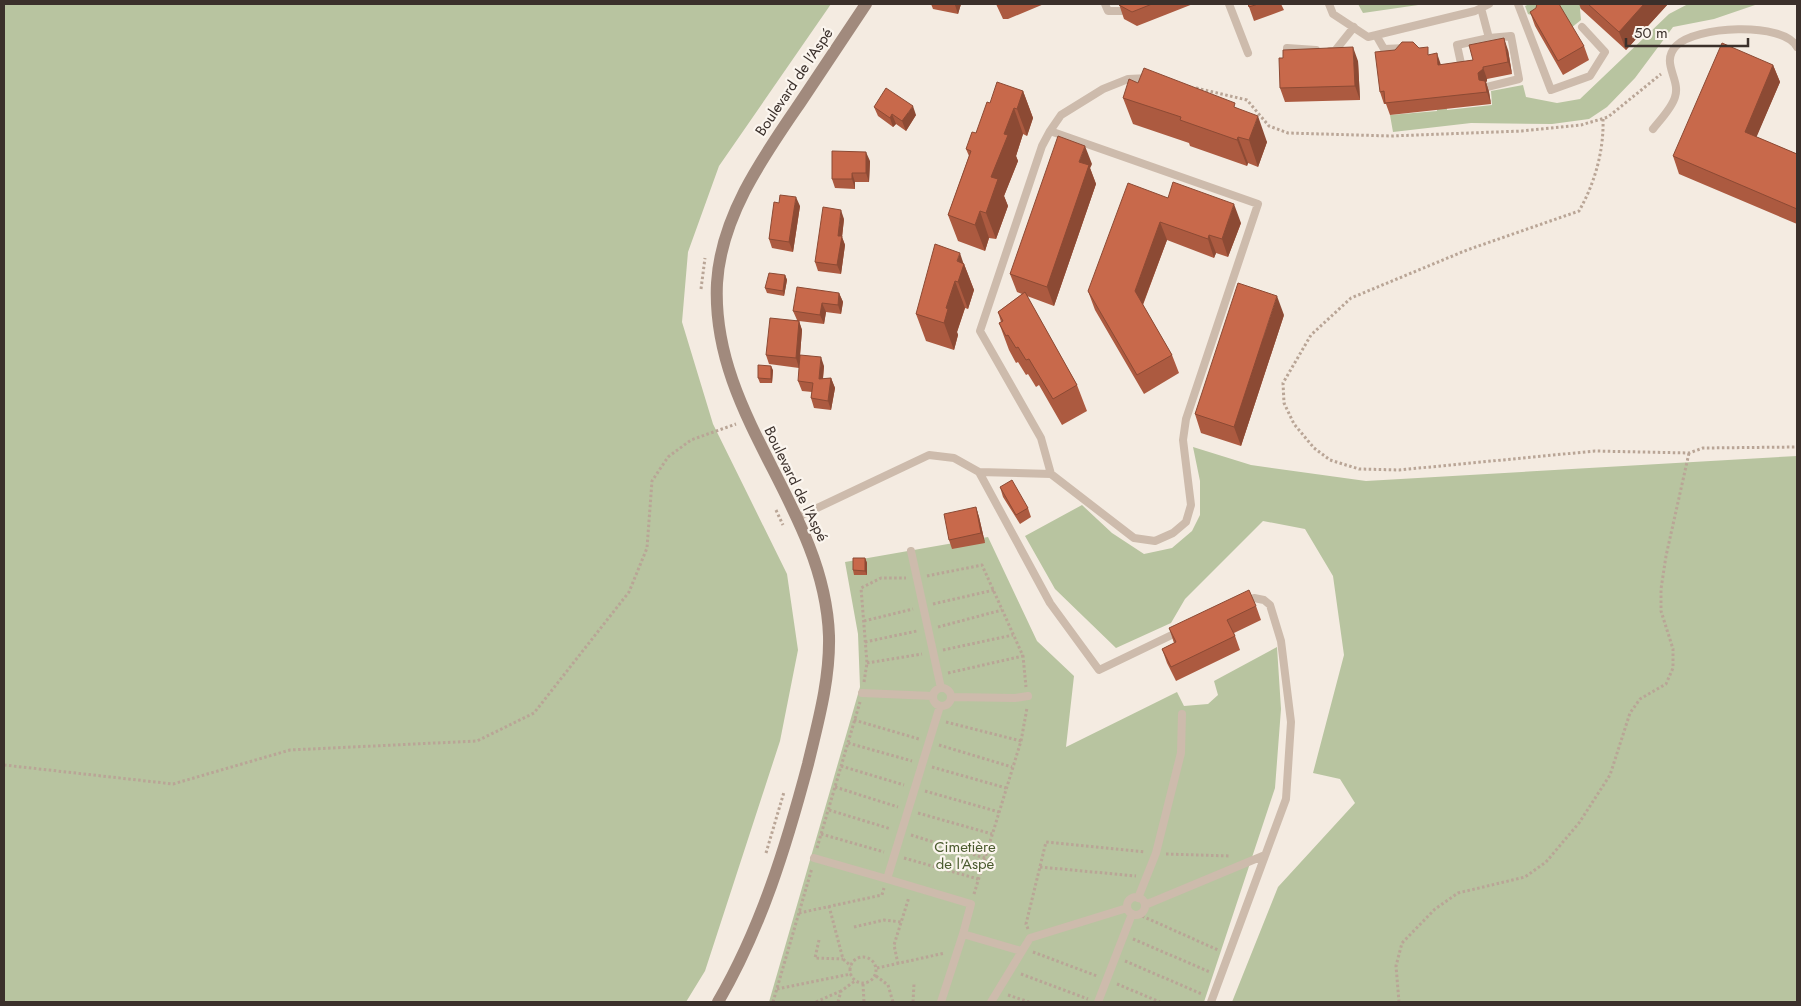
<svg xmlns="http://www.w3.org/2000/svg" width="1801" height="1006" font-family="Jost,sans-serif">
<rect width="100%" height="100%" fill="#f4ebe1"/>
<path fill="#b8c4a0" d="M4 4H831L719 166 688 252 682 322 713 424 787 574 798 650 780 741 705 971 686 1002H4Z
M1358 4H1425L1363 13Z
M1529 4H1585L1580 9 1581 20 1571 28 1528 14 1525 6Z
M1688 4H1758L1714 19 1673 27 1635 78 1607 107 1589 119 1552 124 1471 123 1393 132 1390 115 1437 111 1435 87 1446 86 1447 110 1492 105 1491 91 1523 85 1526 97 1557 103 1580 99 1669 14Z
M1193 447 1251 465 1366 481 1797 456V1002H1232L1278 887 1355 803 1340 779 1313 773 1344 655 1333 576 1305 529 1263 521 1185 599 1171 623 1116 648 1055 589 1025 536 1082 505 1112 533 1144 554 1172 548 1192 531 1200 515V481Z
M988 537 1037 641 1074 676 1066 747 1177 692 1184 706 1208 704 1218 695 1214 681 1277 647 1281 709 1275 788 1204 1002H769L860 687 858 634 845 562Z"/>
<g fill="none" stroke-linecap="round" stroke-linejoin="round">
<path stroke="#b9a596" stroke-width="3" stroke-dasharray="2.5 2.5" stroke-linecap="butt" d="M1196 88 1247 100 1269 126 1288 133 1391 136 1522 131 1581 125 1608 117 1661 74
M1603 119C1604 150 1595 183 1579 211L1467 250 1351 298 1311 335 1283 383 1284 403 1294 424 1314 448 1330 460 1359 469 1399 470 1595 451 1689 453 1703 448 1797 447
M701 289 705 258
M776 510 783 525
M927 576 982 565 1023 656 1026 687
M933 604 994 590
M864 621 913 609
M938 627 1002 610
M865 642 917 631
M943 650 1013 635
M867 663 922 654
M948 673 1023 656
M864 682 867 663 861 588 881 578H906
M854 720 919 739
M946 722 1021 741
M848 743 912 761
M939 745 1012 767
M4 765 173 784 290 750 477 741 534 713 629 592 647 548 652 481 668 457 691 440 736 424
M841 766 904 785
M932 767 1006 788
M835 787 898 807
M925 791 999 812
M829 810 891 829
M918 813 992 834
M821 834 884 852
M911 835 985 858
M817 848 860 702
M766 853 784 792
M1166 854 1230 856
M904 858 978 879
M1040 867 1136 876
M974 894 1021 741 1027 708
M829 906 843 959 851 966
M799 913 882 895 884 888
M1142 916 1218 950
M854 927 884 920 901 922
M1028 929 1026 924 1046 842 1145 852
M1133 939 1210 972
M819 940 815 958 843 959
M1033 952 1097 976
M850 970a13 13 0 1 1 26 0a13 13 0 1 1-26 0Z
M1125 961 1202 994
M898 964 894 945 909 897
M877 968 945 953
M1021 974 1088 999
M876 976 888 985 893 1002
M863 984 864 1002
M1117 984 1160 1002
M777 989 851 974
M1008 995 1029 1002
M773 1002 812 868
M816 1002 841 991
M838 1002 841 991 855 981
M913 1002 914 984
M1399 1002 1396 966 1402 943 1435 909 1458 893 1525 877 1546 862 1579 823 1610 775 1630 713 1640 699 1666 684 1673 668V649L1661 611V589L1666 556 1689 453"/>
<path stroke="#cdbbac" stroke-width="8" d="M1105 4 1108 11H1122
M1229 4 1248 53
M1329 4 1333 14 1368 37 1475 11 1489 4
M1518 4 1551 90 1590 76 1605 52 1582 27
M1376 35 1384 49 1406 48
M1287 48 1316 50
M1330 51 1334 52 1354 27
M1462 68 1457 45 1489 38 1481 8
M1487 87 1519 79 1511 36 1489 38
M1653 129C1660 120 1672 108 1675 97 1681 79 1660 63 1676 46 1694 26 1783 21 1797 47
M1050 131 1042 146 980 331 1041 438 1051 474
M979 472 1051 474 1134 538 1155 541 1173 533 1186 522 1191 505 1183 440 1186 419 1258 204 1050 131 1061 115 1103 89 1128 79 1149 78
M796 518 929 455 954 458 979 472 1050 603 1099 670 1180 631
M911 551 941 688
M933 697a9 9 0 1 1 18 0a9 9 0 1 1-18 0Z
M862 693 933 696
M951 697 1015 698 1028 696
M940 706 887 879 971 904 963 934 1021 951
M814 858 887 879
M1127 906a9 9 0 1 1 18 0a9 9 0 1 1-18 0Z
M1138 898 1156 853 1181 753 1182 714
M1145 905 1265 855
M941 1002 963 934
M991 1002 1030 938 1127 908
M1098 1002 1132 914
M1211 1002 1286 799 1291 722 1281 641 1270 605 1264 600 1254 598 1243 601"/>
<path stroke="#a18a7d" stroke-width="12" d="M718 1002C761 928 786 847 808 764 818 722 830 680 829 636 828 607 820 574 809 546 775 459 712 383 717 283 721 216 763 157 800 103 822 70 844 37 866 4"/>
</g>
<path fill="#ac5a40" d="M931 4H961L958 14 933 9Z
M996 4H1044L1008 19H1003Z
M1119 4H1193L1137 26 1124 19Z
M1248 4H1281L1284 10 1254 21Z
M1579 4H1668L1626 50 1581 9Z
M1530 12 1584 46 1589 60 1563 75 1535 26Z
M1508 50 1512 74 1487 79V81L1486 82 1489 92 1491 104 1390 115 1386 104H1384L1380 92 1430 54 1441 65 1473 60Z
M1358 61 1360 100 1285 102 1280 88Z
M1773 65 1780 82 1756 137 1797 154V224L1679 174 1673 156Z
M1138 83 1237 108 1267 142 1258 167 1248 163 1247 166 1190 146 1189 143 1133 124 1123 98Z
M1023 91 1033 118 1027 136 1023 134 1016 156 1018 161 1004 196 1008 206 996 239 989 238 985 251 958 241 948 215 969 156 966 149 976 133 990 103Z
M874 107 916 115 906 131 896 124 893 127 878 116Z
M870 161 869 182H855V189L835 188 832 179Z
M1092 164 1090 168 1096 184 1054 306 1027 296 1077 385 1087 411 1062 425 1039 385 1036 387 1028 374 1026 375 1018 362 1016 363 1009 350 999 323 1001 322 998 312 1022 294 1017 292 1010 274Z
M1168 198 1241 223 1228 257 1216 253 1214 258 1167 240 1143 305 1172 355 1179 373 1144 394 1095 310 1088 291Z
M779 203 800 206 793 252 772 248 769 239Z
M844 219 842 237 845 245 841 274 818 271 815 262Z
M963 263 964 264 974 290 968 309 965 308 957 332 958 335 954 350 926 341 916 314Z
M785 275 787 280 784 296 767 293 765 288Z
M839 293 843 302 841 314 826 312 824 324 799 321 802 330 799 368 769 364 766 355 797 320 793 311Z
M1284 315 1241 446 1201 433 1195 414Z
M824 366 823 379 831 378 835 388 831 410 814 408 811 398 812 392 802 391 798 381Z
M773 370 772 383H760L758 378Z
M1000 487 1028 508 1031 517 1020 524 1003 497Z
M976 507 979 517 985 543 952 549 949 540Z
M865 558 867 563V575H854L853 570Z
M1256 606 1261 620 1234 633 1240 650 1176 681 1167 663 1162 649 1174 643 1169 628Z"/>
<path fill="#8c4a34" d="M956 4H961L958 14 955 5Z
M1644 4H1668L1626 50 1619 32Z
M1504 38 1508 50 1512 74 1508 62Z
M1353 47 1358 61 1360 100 1355 86Z
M1437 53 1441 65H1438Z
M1773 65 1780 82 1751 150 1745 132Z
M1483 67 1487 79V81L1486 82 1489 92 1491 104 1487 92 1479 80 1478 73Z
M1023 91 1033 118 1027 136 1017 109Z
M913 106 916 115 906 131 902 121Z
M1014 108 1023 134 1016 156 1018 161 1004 196 1008 206 996 239 986 213 991 177 1004 134Z
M892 114 896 124 893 127 890 118Z
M1258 116 1267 142 1258 167 1249 140Z
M1238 137 1248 163 1247 166 1237 140Z
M1085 146 1092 164 1090 168 1096 184 1054 306 1047 287 1079 162Z
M866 152 870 161 869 182 866 173Z
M852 173 855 182V189L852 179Z
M796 197 800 206 793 252 789 242Z
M1234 204 1241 223 1228 257 1222 239Z
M841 210 844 219 842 237 845 245 841 274 837 265 838 236Z
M980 211 989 238 985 251 975 225Z
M1160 222 1167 240 1141 309 1135 291Z
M1209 235 1216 253 1214 258 1208 239Z
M960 253 964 265V264L974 290 968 309 958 282 957 261Z
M785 275 787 280 784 296 783 291Z
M955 281 965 308 957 332 958 335 954 350 944 323 946 308Z
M839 293 843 302 841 314 838 305Z
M1277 296 1284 315 1241 446 1234 427Z
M822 303 826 312 824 324 820 315Z
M799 321 802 330 799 368 796 358Z
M821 357 824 366 822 388 819 379Z
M771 366 773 370 772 383 771 379Z
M831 378 835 388 831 410 828 401Z
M976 507 979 517 985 543 981 533Z
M865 558 867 563V575L865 571Z"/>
<path fill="#c8694b" stroke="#8c4a34" d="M1119 4H1152L1132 12 1119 5Z
M1248 4H1258L1249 7Z
M1537 4H1559L1584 46 1558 61 1530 12 1536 8Z
M1588 4H1644L1619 32Z
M1504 38 1508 62 1483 67V69L1478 73 1479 80 1485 81 1487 92 1385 103 1384 91 1380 92 1375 52 1395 50 1402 42H1413L1419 48 1428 47V55L1437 53 1438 65 1473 60 1469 45Z
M1722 43 1773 65 1745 132 1797 154V209L1673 156Z
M1353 47 1355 86 1280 88 1279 58H1283V50Z
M1144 68 1235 103 1234 107 1258 116 1249 140 1238 137 1237 140 1180 120 1181 117 1123 98 1129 79 1138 83Z
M997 82 1023 91 1017 109 1014 108 1004 134 1008 135 991 177 998 179 986 213 980 211 975 225 948 215 971 151 966 149 972 132 976 133 987 102 990 103Z
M886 88 913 106 902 121 892 114 890 118 874 107Z
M1058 136 1085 146 1079 162 1089 165 1047 287 1010 274Z
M832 151 866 152V173H852V179H832Z
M1173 182 1234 204 1222 239 1209 235 1208 239 1160 222 1135 291 1172 355 1137 375 1088 291 1128 183 1168 198Z
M780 195 796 197 789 242 769 239 774 202 779 203Z
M823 207 841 210 838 236H842L837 265 815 262Z
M935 244 960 253 957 261 964 264 958 282 955 281 946 308 948 309 944 323 916 314Z
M769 273 785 275 783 291 765 288Z
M1238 283 1277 296 1234 427 1195 414Z
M797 287 839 293 838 305 822 303 820 315 793 311Z
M1025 292 1077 385 1053 399 1029 359 1026 360 1018 347 1016 348 1008 335 1006 336 999 323 1003 321 998 312Z
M770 318 799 321 796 358 766 355Z
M800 355 821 357 819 379 831 378 828 401 811 398 813 383 798 381Z
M758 365 771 366V379L758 378Z
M1012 480 1028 508 1016 515 1000 487Z
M976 507 981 533 949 540 944 514Z
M853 558H865V571L853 570Z
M1249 590 1256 606 1227 620 1235 636 1171 667 1162 649 1176 642 1169 628Z"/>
<g text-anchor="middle" stroke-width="4.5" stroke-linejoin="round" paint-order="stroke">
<g font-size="15" fill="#3b302b" stroke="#fbf5ee">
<text transform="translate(794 82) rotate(-56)" y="5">Boulevard de l'Aspé</text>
<text transform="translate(796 484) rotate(64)" y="5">Boulevard de l'Aspé</text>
</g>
<g font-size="15" fill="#4a5a2e" stroke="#fbf5ee">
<text x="965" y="852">Cimetière<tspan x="965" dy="17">de l'Aspé</tspan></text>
</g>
</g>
<rect width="1801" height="1006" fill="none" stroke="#3b302b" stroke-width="10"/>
<path d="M1626 38v8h122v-8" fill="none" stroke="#3b302b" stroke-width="2.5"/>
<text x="1634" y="38" font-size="15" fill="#3b302b" stroke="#fbf5ee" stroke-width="4" paint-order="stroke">50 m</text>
</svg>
